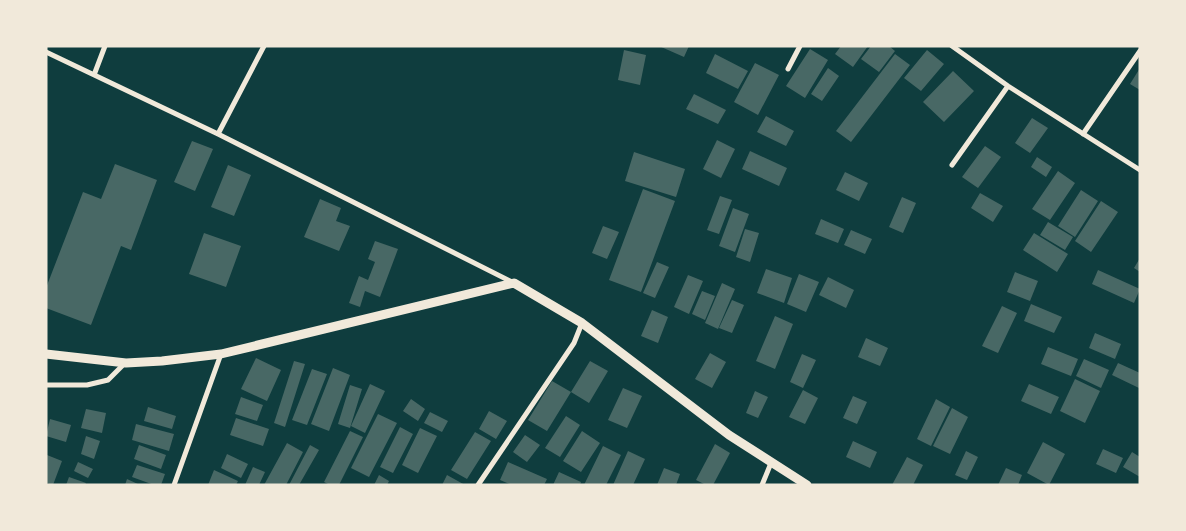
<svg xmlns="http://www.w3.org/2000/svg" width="1186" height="531" font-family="Figtree,sans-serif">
<rect width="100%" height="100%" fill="#0f3d3e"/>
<path fill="#486865" d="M659 46H689L684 57Z
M841 46H868L853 67 835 54Z
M871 46H889L895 51 879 72 861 59Z
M810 49 828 60 805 98 786 86Z
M624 50 646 55 640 85 618 80Z
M927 50 944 64 921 91 904 78Z
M715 54 748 71 738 89 706 73Z
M895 54 910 65 851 142 836 131Z
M755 63 779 75 758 115 734 102Z
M828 68 839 76 822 101 811 94Z
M1140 68V90L1130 84Z
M953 71 974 91 944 122 923 102Z
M694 94 726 110 718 124 686 109Z
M766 116 794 131 786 146 757 132Z
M1032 118 1048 128 1030 153 1015 143Z
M717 140 735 149 721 178 703 169Z
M192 141 213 149 195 191 174 182Z
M985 146 1001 157 978 188 962 177Z
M750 151 787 168 779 186 742 169Z
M634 152 685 169 676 197 625 181Z
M1037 157 1052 167 1046 177 1031 167Z
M115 164 157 180 131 250 121 246 91 325 46 308V288L83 192 101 199Z
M228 165 251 175 234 216 211 207Z
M1058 171 1075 183 1050 220 1032 209Z
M845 172 868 183 859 201 836 190Z
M643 189 675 201 641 292 609 280Z
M1081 190 1098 201 1075 237 1058 226Z
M980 193 1003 206 993 222 971 208Z
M720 196 732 200 719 234 707 230Z
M902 197 916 203 903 233 889 227Z
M320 199 341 208 336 221 350 226 339 251 304 237Z
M1101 201 1118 212 1091 252 1075 241Z
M733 208 749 214 735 252 719 246Z
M821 219 844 229 838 243 815 234Z
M1048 222 1073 237 1065 250 1040 235Z
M603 226 619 232 607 259 592 253Z
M745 229 759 233 750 262 736 257Z
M851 230 872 239 865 254 844 245Z
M204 233 241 246 226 287 189 274Z
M1034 233 1068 254 1057 272 1023 250Z
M375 241 398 249 380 297 365 291 360 307 349 303 359 276 368 280 375 262 368 259Z
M1140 258V272L1134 268Z
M657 262 669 267 655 298 643 293Z
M766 269 792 278 784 303 757 293Z
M1098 270 1140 289 1134 303 1092 284Z
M1015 272 1038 281 1030 301 1007 292Z
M799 274 819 282 806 312 787 304Z
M688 275 703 281 689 314 674 307Z
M828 277 854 290 846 308 819 295Z
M722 283 735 289 718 329 705 323Z
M702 291 715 296 705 320 692 314Z
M732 300 744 305 732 333 719 328Z
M1031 304 1062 317 1054 333 1024 321Z
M1002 306 1017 313 998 353 982 346Z
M652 310 668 317 658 343 641 336Z
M775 316 793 324 775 369 756 361Z
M1095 333 1121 344 1115 359 1089 348Z
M866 338 888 348 880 366 858 357Z
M1048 347 1078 359 1071 376 1041 364Z
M710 353 726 362 712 388 695 379Z
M802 354 816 360 803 388 790 382Z
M256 358 281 370 267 401 241 389Z
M1084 359 1109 370 1101 388 1076 376Z
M294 361 305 364 285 427 274 423Z
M590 361 608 371 589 403 571 392Z
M1118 363 1140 373 1139 388 1112 375Z
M333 368 350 375 329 431 311 424Z
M312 369 327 374 307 425 292 420Z
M1075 379 1100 391 1085 423 1060 411Z
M552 381 571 392 547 431 528 420Z
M370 384 385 391 365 433 351 426Z
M1029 384 1059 397 1051 414 1021 401Z
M350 385 362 389 350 428 338 424Z
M623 388 642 396 627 428 608 420Z
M803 390 818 398 805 424 789 417Z
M755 391 768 397 758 418 746 413Z
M853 396 867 402 857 424 843 418Z
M241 397 263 405 257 421 235 414Z
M411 399 425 409 418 421 403 411Z
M936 399 950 407 931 446 917 439Z
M148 407 176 416 172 429 144 421Z
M952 408 968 417 950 454 933 446Z
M86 409 106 413 102 433 81 428Z
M489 411 507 421 496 439 479 429Z
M430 412 448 421 442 432 424 423Z
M378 414 397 423 369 477 351 468Z
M566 416 580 425 560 457 545 448Z
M236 418 269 429 263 446 230 435Z
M50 419 71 425 66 442 46 436Z
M136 424 174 434 169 451 132 440Z
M400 427 413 434 393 473 380 467Z
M420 428 437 436 418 473 402 465Z
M350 431 363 437 339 485H330L324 482Z
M582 431 600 443 581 472 563 461Z
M475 432 491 441 467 479 451 470Z
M525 435 540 445 527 462 513 452Z
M86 436 100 441 94 459 81 454Z
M853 441 877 452 870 468 846 457Z
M1043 442 1065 454 1049 485 1027 473Z
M287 443 303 452 286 485H264Z
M715 444 730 453 713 485H706L696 480Z
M139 445 166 455 161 469 134 459Z
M310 445 319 450 299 485H289Z
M603 446 621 455 606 485H584Z
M1103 449 1123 458 1116 473 1096 464Z
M628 451 645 459 633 485H613Z
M966 451 978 457 967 480 955 475Z
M1132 452 1140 457V477L1123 467Z
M227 454 248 464 241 478 221 468Z
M47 455 62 461 53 485 46 483Z
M907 457 923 465 913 485H892Z
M78 462 93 469 88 478 74 471Z
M508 462 547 479 544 485H512L500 480Z
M137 465 165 474 161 485H154L132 477Z
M253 467 265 472 259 485H245Z
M664 468 680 474 676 485H657Z
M1006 468 1022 475 1018 485H998Z
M214 470 238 481 236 485H208Z
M559 472 581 482 580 485H553Z
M379 475 389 481 387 485H374Z
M447 475 465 485H442Z
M69 477 86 483 85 485H66Z
M127 479 140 485H125Z"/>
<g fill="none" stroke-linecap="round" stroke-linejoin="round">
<path stroke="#f1e9da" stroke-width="5" d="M952 46 1008 86 1140 170
M46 52 218 134 514 283
M788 69 800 46
M94 75 105 46
M218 134 264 46
M1083 134 1140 51
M952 165 1008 86
M46 385H87L108 380 125 363
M174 485 221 354
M478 485 574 343 582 323
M762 485 771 463"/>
<path stroke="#f1e9da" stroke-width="9" d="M46 354 126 363 162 361 221 354 514 283 582 323 729 435 807 485"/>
</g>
<rect width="1186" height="531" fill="none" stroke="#f1e9da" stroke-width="95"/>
</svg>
